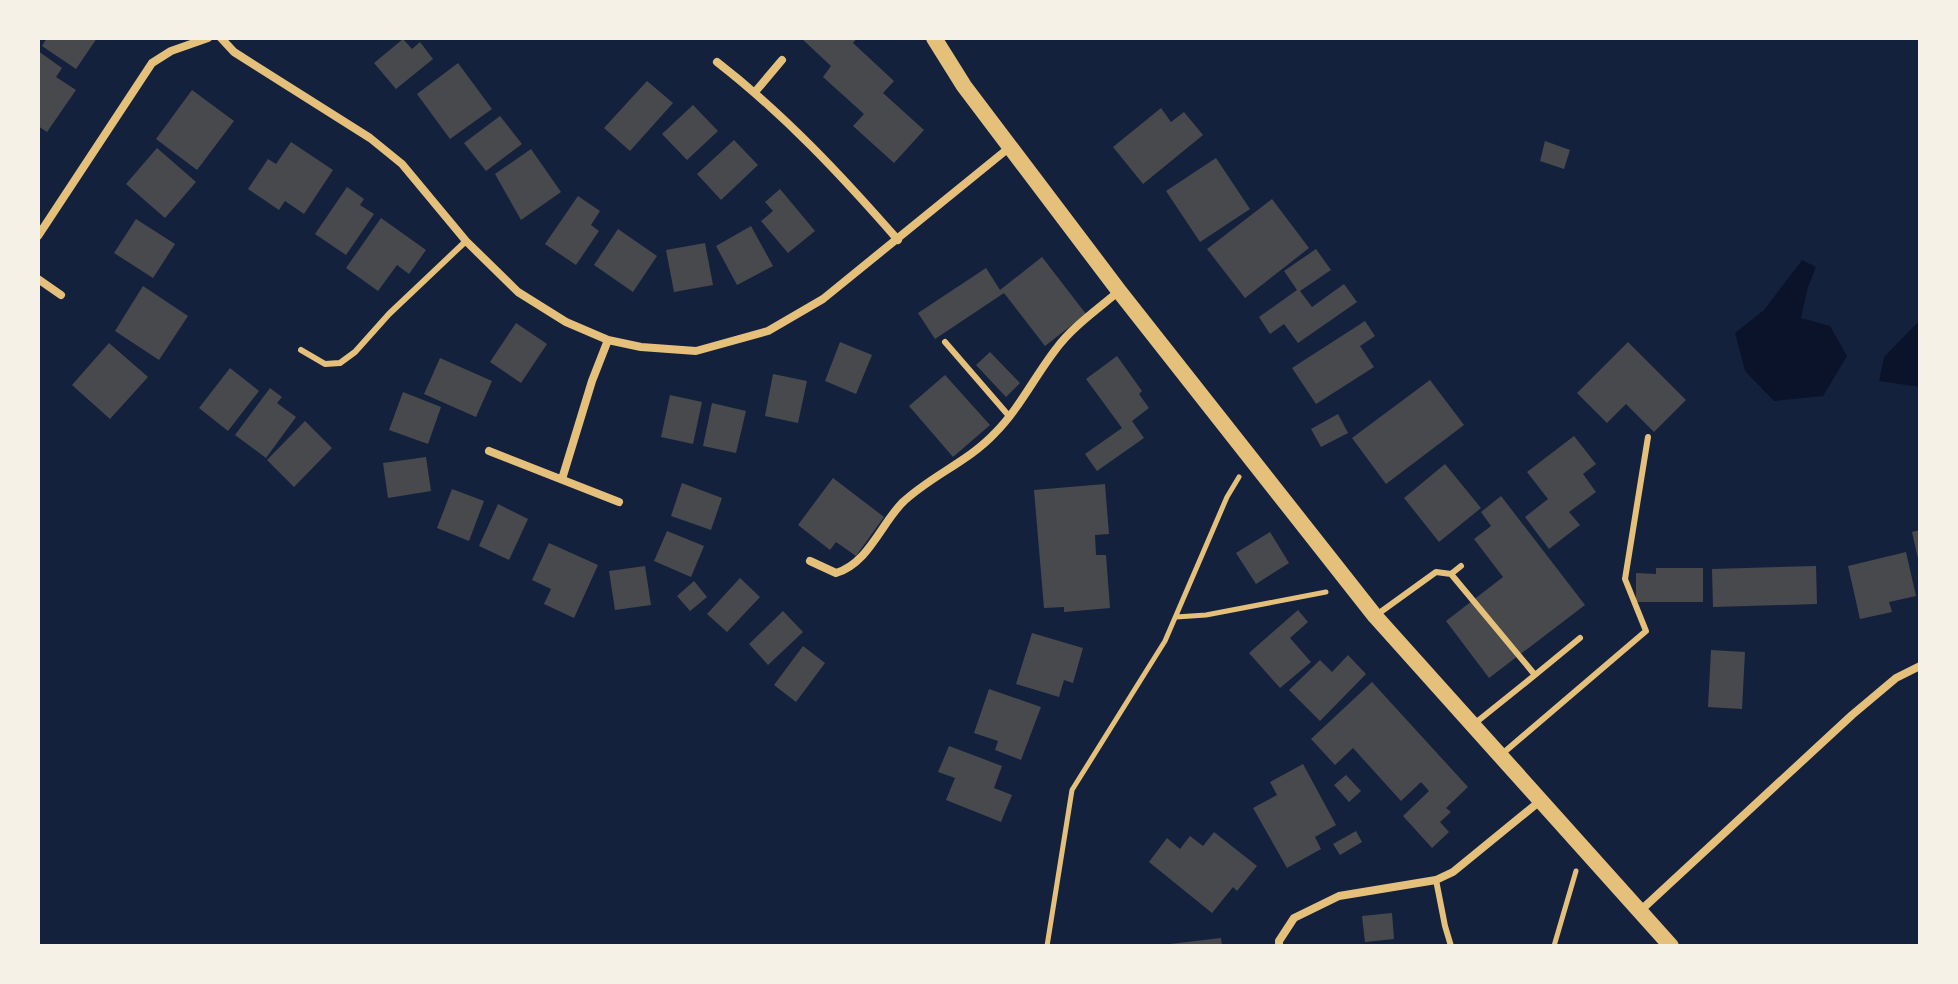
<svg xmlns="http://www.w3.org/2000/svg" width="1958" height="984" font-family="Mulish,sans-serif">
<rect width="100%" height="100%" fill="#14213d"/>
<path fill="#0b132b" d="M1802 260 1816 267 1808 287 1801 318 1830 326 1847 356 1823 396 1774 401 1745 371 1735 333 1764 310Z
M1920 320V387L1879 381 1884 357Z"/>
<path fill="#48494c" d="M47 38H97L76 69 42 46Z
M801 38H857L853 43 894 81 883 93 924 130 894 163 853 126 864 114 823 77 831 66Z
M403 39 412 49 420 42 433 59 396 89 374 63Z
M38 51 62 68 56 77 76 90 47 132 38 126Z
M458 63 492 109 450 139 417 94Z
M647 81 673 103 630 151 604 128Z
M192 90 234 121 197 170 156 139Z
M693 105 718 131 687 160 662 134Z
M1161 108 1171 122 1184 112 1203 135 1143 184 1113 147Z
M500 116 522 144 486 171 464 143Z
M734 140 758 165 721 200 697 174Z
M1545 141 1570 150 1564 169 1540 161Z
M291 142 333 170 304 214 285 201 279 210 248 189 268 159 276 164Z
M157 148 196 182 165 218 126 184Z
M531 149 561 192 521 220 495 174Z
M1216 158 1250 209 1200 242 1166 191Z
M347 187 364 199 360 205 374 214 346 255 315 234Z
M780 189 815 231 788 253 761 221 773 211 765 202Z
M578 196 600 211 591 225 599 231 576 265 545 244Z
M1272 199 1309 248 1245 298 1207 249Z
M381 218 426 250 409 274 397 265 378 291 346 268Z
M136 219 175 244 153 278 114 253Z
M751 226 773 266 737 285 716 246Z
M618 229 657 256 633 292 594 265Z
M705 243 713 285 674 292 666 250Z
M1316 249 1331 270 1300 291 1312 307 1344 284 1357 302 1298 343 1284 324 1270 334 1259 317 1297 290 1284 271Z
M1042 257 1086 314 1045 346 1004 293 935 339 918 313 986 268 1000 290Z
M143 286 188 316 159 360 115 331Z
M1365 321 1375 336 1360 346 1374 367 1316 404 1292 368Z
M516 323 547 344 521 383 490 362Z
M840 342 872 355 856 394 825 381Z
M1628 342 1686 400 1654 432 1626 404 1607 423 1577 393Z
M109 343 148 377 110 419 72 385Z
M990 352 1020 383 1006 397 976 365Z
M1117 356 1142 391 1139 394 1149 408 1132 421 1144 438 1097 471 1085 454 1122 428 1086 379Z
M440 358 492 381 476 417 424 394Z
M230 368 259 391 228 431 199 408Z
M773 374 807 381 798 423 765 416Z
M945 375 990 425 953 457 909 406Z
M1430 380 1464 425 1386 484 1352 438Z
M270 388 282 397 277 403 296 417 266 458 235 435Z
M403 392 441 407 428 444 389 430Z
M670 395 702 402 693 444 661 437Z
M712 403 746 411 736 453 703 446Z
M1338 414 1348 433 1321 447 1311 429Z
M305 421 332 448 294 487 267 460Z
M1574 436 1596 464 1583 474 1596 492 1569 512 1580 525 1549 549 1525 517 1548 499 1527 472Z
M426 457 431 491 388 498 383 463Z
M1445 464 1481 508 1439 542 1404 498Z
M833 478 884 517 856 556 836 542 830 550 798 525Z
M682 483 722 498 711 530 671 516Z
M1105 484 1109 534 1095 535 1096 555H1106L1110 608 1064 612V607L1044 608 1034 490Z
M452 489 484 501 469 541 437 528Z
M1501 496 1585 605 1489 678 1446 621 1503 577 1474 539 1491 526 1481 512Z
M498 504 528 519 509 560 479 546Z
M1920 530V563H1919L1912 532Z
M667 531 704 546 691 577 654 561Z
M1270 532 1289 563 1256 584 1236 553Z
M549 543 598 565 574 618 544 604 551 589 532 580Z
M1906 552 1916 596 1889 602 1892 612 1860 619 1848 566Z
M645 566 651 605 615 610 609 571Z
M1816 566 1817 604 1713 607 1712 569Z
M1656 568H1703V602H1636V573L1656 574Z
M740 578 760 597 727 632 707 614Z
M694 581 707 597 690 611 677 596Z
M1298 610 1308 622 1290 638 1311 662 1280 688 1249 653Z
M783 611 803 632 768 665 749 644Z
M1032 633 1083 648 1073 683 1064 680 1059 697 1016 684Z
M803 646 825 663 796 702 774 685Z
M1711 650 1745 652 1742 709 1708 707Z
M1348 655 1366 674 1320 721 1289 690 1320 660 1332 672Z
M1372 682 1468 787 1446 808 1451 812 1440 822 1449 832 1432 848 1403 816 1429 791 1421 782 1401 801 1353 748 1335 765 1311 739Z
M989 689 1041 707 1021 760 995 750 998 741 974 733Z
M949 746 1002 766 994 788 1012 795 1001 822 946 800 955 778 938 772Z
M1303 764 1336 825 1315 837 1321 849 1287 868 1253 808 1277 795 1270 782Z
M1346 775 1361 791 1349 802 1334 785Z
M1356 831 1362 842 1340 855 1333 844Z
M1214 832 1257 866 1237 891 1233 887 1212 913 1149 862 1167 838 1180 849 1190 836 1203 846Z
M1392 913 1394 939 1365 942 1362 916Z
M1221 938 1222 946H1170V944Z"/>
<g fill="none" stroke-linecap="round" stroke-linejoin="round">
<path stroke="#e5c07b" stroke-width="5" d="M1176 617 1206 615 1326 592
M1047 946 1072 790 1165 641 1227 497 1239 477
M1554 946 1576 871"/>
<path stroke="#e5c07b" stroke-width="6" d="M945 342 1009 416
M301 350 325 364 340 363 355 352 389 314 466 241
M1451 574 1461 566
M1375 616 1436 572 1451 574 1535 675 1474 724
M1535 675 1580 638
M1502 754 1646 631 1625 579 1648 437
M1436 880 1445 926 1451 946"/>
<path stroke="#e5c07b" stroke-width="8" d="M221 38 234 52 370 138 402 164 466 241 518 292 566 322 608 340 641 347 696 351 768 331 823 299 1010 147
M717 62C784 114 842 176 898 240
M755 92 782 60
M38 236 152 63 171 51 208 38
M38 279 61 295
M489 451 619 502
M562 479 592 381 608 340
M810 561 836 573C868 563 880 526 902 503 930 476 968 462 995 433 1019 409 1035 376 1056 349 1072 327 1098 309 1119 291
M1640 911 1852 715 1896 678 1920 666
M1279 946V941L1294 918 1339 896 1436 880 1453 872 1540 801"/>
<path stroke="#e5c07b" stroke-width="16" d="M934 38 964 86 1119 291 1375 616 1671 946"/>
</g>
<rect width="1958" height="984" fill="none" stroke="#f6f1e7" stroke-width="80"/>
</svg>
